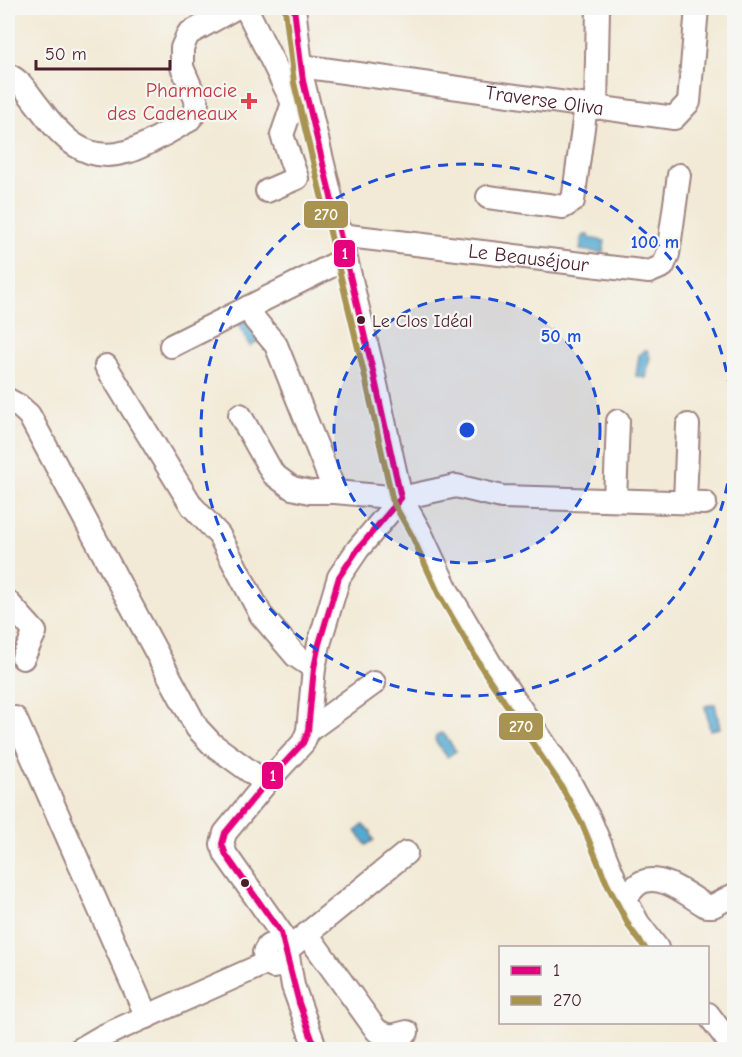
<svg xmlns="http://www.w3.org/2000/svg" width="742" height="1057" font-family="'Comic Neue',sans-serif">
<rect width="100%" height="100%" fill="#f6f6f2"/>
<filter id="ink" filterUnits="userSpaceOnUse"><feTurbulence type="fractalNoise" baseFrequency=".0167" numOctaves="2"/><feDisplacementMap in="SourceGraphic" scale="12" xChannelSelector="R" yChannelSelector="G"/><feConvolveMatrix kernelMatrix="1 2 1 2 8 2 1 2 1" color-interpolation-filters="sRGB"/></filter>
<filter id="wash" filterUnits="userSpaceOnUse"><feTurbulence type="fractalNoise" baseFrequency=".008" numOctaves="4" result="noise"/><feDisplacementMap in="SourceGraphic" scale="24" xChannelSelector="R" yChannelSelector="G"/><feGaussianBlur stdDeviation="1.35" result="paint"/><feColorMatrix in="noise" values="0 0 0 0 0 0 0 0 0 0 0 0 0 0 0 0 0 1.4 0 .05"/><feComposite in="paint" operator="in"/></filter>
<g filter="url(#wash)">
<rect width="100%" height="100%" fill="#f2ead6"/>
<path fill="#55a9d1" stroke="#50647e" stroke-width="1.5" d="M585 235H589V238L605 241 603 253 580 250 582 237Z
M249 318 260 340 250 346 238 324Z
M644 350H647L650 357 646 378 636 376 639 355Z
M715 704 720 728 710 730 705 706Z
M440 733 444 734 456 751 447 757 435 740 436 736Z
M363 825 367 829 371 831V835L374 840 366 845 356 831Z"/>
</g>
<g filter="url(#ink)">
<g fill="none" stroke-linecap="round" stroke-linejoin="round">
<g stroke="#9e8480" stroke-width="26">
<g id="minor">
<path d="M246 8 293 103 311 113"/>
<path d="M294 8 303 81 373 371 401 498 420 532 447 590 491 665 568 779 590 820 615 880 638 923 657 948"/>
<path id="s1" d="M301 66 674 118 689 102 697 8"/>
<path d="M8 75C22 81 29 95 39 107 61 137 85 164 126 152 145 147 171 130 188 121L195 113 197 102 182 67V48L188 34 235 8"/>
<path d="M596 108 598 8"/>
<path d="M267 191 297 178 282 135 293 103"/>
<path d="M488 197 563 207 573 201 586 106"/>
<path id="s2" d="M340 235 649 272 663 266 668 254 679 175"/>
<path d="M249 307 255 320 276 345 335 492"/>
<path d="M171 346 345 259"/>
<path d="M106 366 192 506 219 535 261 615 296 656 314 668"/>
<path d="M8 400 19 406 29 415 197 728 212 744 266 783"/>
<path d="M240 415 273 474 292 488 310 492H335L401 498 456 486 502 497 705 503"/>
<path d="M615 500 618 421"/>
<path d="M685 502 688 425"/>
<path d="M8 602 35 632 23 658"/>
<path d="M15 718 147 1017"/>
<path d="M308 731 374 683"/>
<path d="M625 898C630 893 635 885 642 882 662 873 689 896 706 906H713L734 895"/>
<path d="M307 934 377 1031 391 1036 407 1032"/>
<path d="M283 945 281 933 226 855 222 844 225 833 266 783 303 743 308 731 314 668 319 644 339 577 358 549 401 498"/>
<path d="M287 950 406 853"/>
<path d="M288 958 284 965 273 967 266 963 264 953 268 946 275 943 283 945 287 950 293 986 316 1050"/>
<path d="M708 1014 734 1049"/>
<path d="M79 1050 103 1036 266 963"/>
</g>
</g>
<use href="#minor" stroke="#fff" stroke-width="22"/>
<g stroke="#f6f6f2" stroke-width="10">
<path id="bus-1" d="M294 8 303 81 373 371 401 498
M316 1050 299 1003 281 933 226 855 222 844 225 833 266 783 303 743 308 731 314 668 319 644 339 577 358 549 401 498"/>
</g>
<g stroke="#f6f6f2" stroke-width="10">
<path id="bus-2" d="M285 9 294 83 364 373 393 502 412 536 439 595 483 670 560 784 582 824 607 884 630 928 645 948"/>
</g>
<use href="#bus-1" stroke="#e5007d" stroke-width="6"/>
<use href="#bus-2" stroke="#a99351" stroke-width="6"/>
</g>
</g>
<circle cx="467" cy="430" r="133" fill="#1d4ed8" fill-opacity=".12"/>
<g fill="none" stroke="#1d4ed8" stroke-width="3" stroke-dasharray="10 8">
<circle cx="467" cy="430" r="133"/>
<circle cx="467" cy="430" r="266"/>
</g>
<path fill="#e0444e" stroke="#f6f6f2" stroke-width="2" d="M246 92h6v6h6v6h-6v6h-6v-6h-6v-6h6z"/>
<g fill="#4a1f2b" stroke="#f6f6f2" stroke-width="2">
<circle cx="361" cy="320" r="5"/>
<circle cx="245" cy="883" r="5"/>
</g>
<g text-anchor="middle" stroke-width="4.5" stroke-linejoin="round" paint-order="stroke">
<g font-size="18" fill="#4a1f2b" stroke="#f6f6f2" text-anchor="start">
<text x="372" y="327">Le Clos Idéal</text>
</g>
<g font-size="20" fill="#be3a42" stroke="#f6f6f2" text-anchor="end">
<text x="237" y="97">Pharmacie<tspan x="237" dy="23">des Cadeneaux</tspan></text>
</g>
<g font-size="20" fill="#4a1f2b" stroke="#f6f6f2">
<text dy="7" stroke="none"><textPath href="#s1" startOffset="246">Traverse Oliva</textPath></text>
<text dy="7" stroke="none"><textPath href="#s2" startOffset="190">Le Beauséjour</textPath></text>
</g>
</g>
<circle cx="467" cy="430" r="9" fill="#1d4ed8" stroke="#f6f6f2" stroke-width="3"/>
<g font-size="18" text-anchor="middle" font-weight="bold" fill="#1d4ed8" stroke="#f6f6f2" stroke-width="4.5" stroke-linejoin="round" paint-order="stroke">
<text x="655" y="248">100 m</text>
<text x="561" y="342">50 m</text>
</g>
<g stroke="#f6f6f2" stroke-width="2">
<rect x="303" y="200" width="46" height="29" rx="6" fill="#a99351"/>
<rect x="333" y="239" width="23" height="29" rx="6" fill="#e5007d"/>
<rect x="498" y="712" width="46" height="29" rx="6" fill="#a99351"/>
<rect x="261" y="761" width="23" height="29" rx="6" fill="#e5007d"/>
</g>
<g font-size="16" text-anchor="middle" font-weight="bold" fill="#fff">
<text x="326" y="220">270</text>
<text x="345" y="259">1</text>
<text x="521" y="732">270</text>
<text x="273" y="781">1</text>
</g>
<rect width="742" height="1057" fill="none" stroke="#f6f6f2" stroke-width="30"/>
<rect x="499" y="946" width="210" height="78" fill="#f6f6f2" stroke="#b1a0a2" stroke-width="1.5"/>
<rect x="511" y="966" width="30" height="9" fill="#e5007d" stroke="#b1a0a2" stroke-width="1.5"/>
<text x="553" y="976" font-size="18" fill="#4a1f2b">1</text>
<rect x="511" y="996" width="30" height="9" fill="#a99351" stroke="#b1a0a2" stroke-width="1.5"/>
<text x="553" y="1006" font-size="18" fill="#4a1f2b">270</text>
<path d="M36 60v9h134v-9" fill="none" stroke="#4a1f2b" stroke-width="3"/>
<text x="45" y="60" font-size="18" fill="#4a1f2b" stroke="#f6f6f2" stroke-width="4.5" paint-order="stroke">50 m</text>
</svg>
